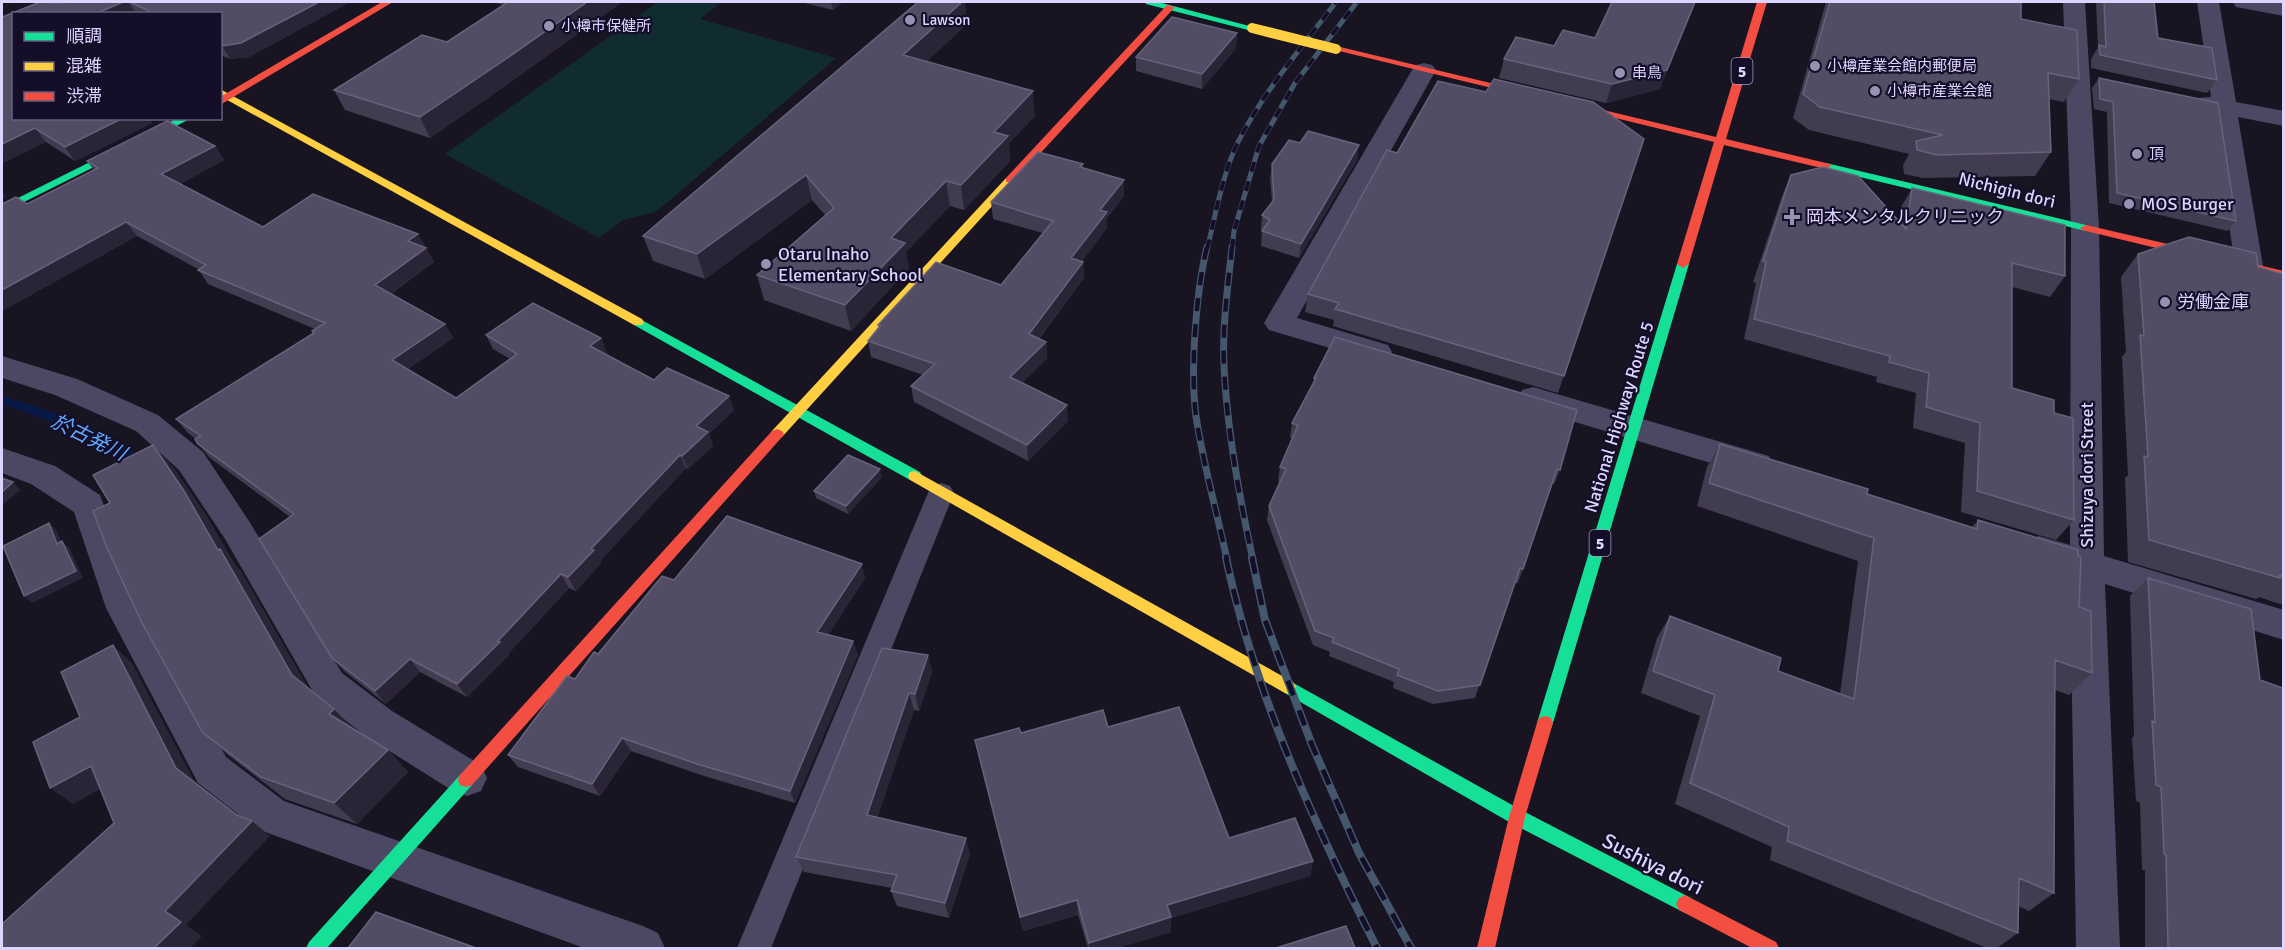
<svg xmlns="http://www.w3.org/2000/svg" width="2285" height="950" font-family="Signika,'Noto Sans JP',sans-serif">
<rect width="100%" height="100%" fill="#181422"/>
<path fill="#112c30" d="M658 2H722L700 19 836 58 656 212 623 220 599 238 445 154Z"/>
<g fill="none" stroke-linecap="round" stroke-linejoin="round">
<path fill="#081945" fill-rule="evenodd" d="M2 396C41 408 125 433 148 468L146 471H138C98 436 50 421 2 404Z"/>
<path fill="#4b4863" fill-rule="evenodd" d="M941 483 950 486 954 493 771 948H737L928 493 932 486Z"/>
<path fill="#4b4863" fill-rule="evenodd" d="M2063 2H2085L2099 227 2104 556 2284 610V640L2105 584 2120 948H2076L2070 573 2027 560 2022 550 2027 540 2039 536 2070 545 2071 227Z
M2197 2H2219L2236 102 2284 111V126L2238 117 2263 266 2259 272 2249 275 2239 272 2235 266 2213 112 2196 108 2193 103 2196 98 2211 97Z
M2233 2H2284V16L2236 7Z
M1424 63 1432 65 1436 70 1297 318 1388 345 1392 352 1388 359 1377 362 1269 330 1264 323 1412 70 1416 65Z
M2 356 77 379 158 415 203 452 249 521 342 673 392 711 481 765 487 778 481 791 467 796 453 791 364 735 316 697 225 539 179 470 136 431 55 395 2 378Z
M1533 387 1769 456 1773 465 1769 474 1757 477 1522 406 1517 398 1522 390Z
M2 448 55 466 100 495 141 605 226 757 284 801 643 926 658 933 665 948H584L257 829 198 783 106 608 74 512 31 484 2 473Z"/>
<path fill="#16e098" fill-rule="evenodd" d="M1145 2H1158L1257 28 1252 31 1146 4Z
M178 118H192L2 213V206Z
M1826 163 2086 225 2092 228 2086 231 1822 168 1821 166Z
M1683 260 1689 264 1553 723 1551 728 1545 730 1539 728 1537 723 1677 264Z
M638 318 920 472 922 476 920 480H910L634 325 632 322Z
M1288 680 1523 811 1691 898 1694 904 1691 910 1685 913 1679 910 1511 823 1283 692 1280 687 1283 682Z
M466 773 472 775 474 780 472 785 327 948H306L309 942 460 775Z"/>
<path fill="#ffcf43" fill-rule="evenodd" d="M52 2H62L81 14H69Z
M220 89 642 319 644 322 642 325H634L220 96Z
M1010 177 1015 180 1014 182 782 437H772L770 434 772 431 1006 178Z
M915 471 1293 682 1296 687 1293 692 1288 694 1283 692 910 480 908 476 910 472Z"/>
<path fill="#f24e42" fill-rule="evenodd" d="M382 2H393L220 105V97Z
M1757 2H1767L1726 139 1830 164 1831 166 1826 169 1724 145 1689 264 1683 268 1677 264 1714 142 1331 49 1336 46 1716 137Z
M1167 5 1175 7 1014 182H1006V178Z
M2086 225 2284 271V279L2082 230 2080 228Z
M777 429 782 431 784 434 782 437 472 785 466 787 460 785 458 780 460 775 772 431Z
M1545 716 1551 718 1553 723 1525 817 1495 948H1477L1509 817 1537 723 1539 718Z
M1685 895 1776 942 1779 948H1752L1679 910 1676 904 1679 898Z"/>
<g stroke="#45576d" stroke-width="5">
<path id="rail-far2" d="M1207 249C1216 214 1222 175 1238 142 1264 91 1302 47 1336 2
M1232 249 1234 231 1259 146 1295 83 1357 2"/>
</g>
<g stroke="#45576d" stroke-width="7">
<path id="rail-far1" d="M1207 247C1196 291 1190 371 1196 416 1203 464 1217 512 1227 560
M1232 247C1228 286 1222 326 1224 366 1227 431 1239 496 1253 560"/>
</g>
<g stroke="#45576d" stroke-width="8">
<path id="rail" d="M1226 558C1255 694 1314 824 1377 948
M1252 558 1265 620 1312 745 1359 853 1411 948"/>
</g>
<use href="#rail-far2" stroke="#140e28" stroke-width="4" stroke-dasharray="10" stroke-linecap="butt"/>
<use href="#rail-far1" stroke="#140e28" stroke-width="4.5" stroke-dasharray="13" stroke-linecap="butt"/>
<use href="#rail" stroke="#140e28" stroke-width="5" stroke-dasharray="16" stroke-linecap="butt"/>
<path stroke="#ffcf43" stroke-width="10" d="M1252 28 1336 49"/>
</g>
<path fill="#423c51" d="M40 2H49L51 3 76 2H350L249 57 230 59 220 55V14H14V118H149L152 123 75 161 46 142 2 163V17Z
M492 2H622L512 81 430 138 345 110 334 90 447 42 504 5Z
M800 2H843L833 10Z
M1826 2H2021V19L2079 79 2064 102 2049 99 2051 152 2035 176 1923 178 1904 174 1903 165 1909 154 1809 130 1793 118Z
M2096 2H2154L2158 38 2217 80 2207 93 2091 68V59L2098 47Z
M967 24 926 62 1035 116 1009 143 1010 161 964 210 950 206 906 252 909 268 851 331 764 300 757 275 825 215 812 200 705 279 653 261 643 236Z
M1237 33 1236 48 1202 89 1136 71V57Z
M1504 59 1660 89 1606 103 1499 78Z
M2099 78 2236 221 2228 231 2109 203 2107 112 2094 109 2092 88Z
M1644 139 1558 393 1333 326 1334 320 1305 312 1308 294 1397 153Z
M215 146 224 160 180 184 263 227 418 234 434 262 391 294 445 324 453 338 408 369 456 398 510 359 493 349 486 335 601 338 607 353 605 354 654 380 734 410 709 434 713 446 688 469 686 468 600 561 601 563 576 591 569 588 508 654 509 655 467 697 420 672 386 704 344 671 332 658 290 517 210 458 198 444 196 439 188 433 176 419 313 333 312 331 315 329 208 284 198 269 137 236 2 311V204H27L94 170 87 161Z
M1357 160 1299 258 1261 246 1262 231 1261 230 1262 215 1272 202 1270 178 1272 164Z
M1083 164V168L1124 196 1107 218V228L1082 261 1083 262 1084 278 1039 339 1046 342 1047 358 1022 383 1068 421 1028 461 914 402 911 386 923 375 871 357 868 341 879 328 878 325 1001 285 1043 233 993 219 991 202Z
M1791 175 1899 221 1900 209 1912 188 2065 276 2050 297 2012 287V388L2054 413 2074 520 2056 540 1961 512 1965 443 1913 428 1916 393 1876 382 1877 377 1744 339 1756 283 1753 282 1782 196Z
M2138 254 2258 267 2283 274V605L2259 597 2256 599 2128 562 2125 478 2128 475 2122 357 2126 352 2121 277Z
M1314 378 1560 470 1554 484 1552 483 1518 583H1515L1475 698 1433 704 1393 688 1394 682 1329 656 1330 652 1313 645 1267 520 1269 506 1280 482 1278 481 1280 467 1292 438 1290 437 1292 423 1313 384Z
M1720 444 1867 494 1972 527 1978 520 2079 607 2092 673 2069 695 2055 690 2054 893 2029 911 2018 906V933L1997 948H1987L1770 860 1772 847 1675 804 1700 716 1641 693 1657 638 1670 616 1778 671 1840 694 1858 561 1697 506 1707 467Z
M153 445 175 470 206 515 235 565 242 573 308 688 354 730 388 750 408 772 357 824 285 799 228 755 203 733 110 503Z
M882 477 848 514 816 498 814 491Z
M865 578 828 635 853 641 858 655 795 803 704 776 631 751 600 796 518 767 508 755 598 654Z
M2148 578 2283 948H2145V870H2142L2140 803 2136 801 2132 738 2134 736 2130 596Z
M928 655 932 672 919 711 914 710 877 817 970 854 949 918 897 906 891 891 892 888 804 872 796 857Z
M1108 727 1229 838 1313 861 1310 876 1171 918V932L1117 948H1088L1078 915 1023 931 975 740 1021 733Z"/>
<path fill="#2a2536" d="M123 2H128L136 13 95 14Z
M319 2H350L249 57 230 59 222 46Z
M587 2H622L512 81 430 138 420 117Z
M831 2H843L833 10Z
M962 2H965L967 24 907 80 903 55Z
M1695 2H1696L1660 89 1606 103 1612 84Z
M1237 33 1236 48 1202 89V74Z
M1033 91 1035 116 1009 143 1010 161 964 210 961 185 994 132Z
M123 118H149L152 123 75 161 65 147Z
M35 128 46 142 2 163V144Z
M1359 145 1357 160 1299 258 1301 244Z
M215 146 224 160 171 189 161 174Z
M806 175 812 200 705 279 697 254Z
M1124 180V196L1107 218V228L1072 274 1071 258 1100 210Z
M946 181 950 206 906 252 909 268 851 331 845 305 891 238Z
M2 191 6 196 2 199Z
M126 222 137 236 2 311V290Z
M418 234 434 262 384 299 375 285 408 241Z
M1083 262 1084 278 1030 350 1029 334Z
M445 324 453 338 401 374 392 360Z
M601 338 607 353 596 361 590 346Z
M1046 342 1047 358 1012 393 1010 377Z
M729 396 734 410 709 434 713 446 688 469 682 456 696 426Z
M1067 405 1068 421 1028 461 1027 445Z
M153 445 175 470 206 515 235 565 242 573 314 698 292 675 218 550Z
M680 455 686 468 600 561 601 563 576 591 568 577 591 549Z
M880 469 882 477 848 514 846 506Z
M13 482 21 490 2 505V492Z
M49 523 57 531 65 551 57 544Z
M62 541 70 549 83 578 32 603 24 596Z
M862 564 865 578 822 645 817 632Z
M561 574 569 588 508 654 509 655 467 697 457 684Z
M853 641 858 655 795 803 790 791Z
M113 645 132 663 196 784 176 768Z
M928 655 932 672 919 711 915 694Z
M410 659 420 672 386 704 375 691Z
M909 693 914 710 873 831 867 815Z
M334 709 356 731 329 714Z
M622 738 631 751 600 796 592 784Z
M388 750 408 772 357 824 334 803Z
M91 766 113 782 73 804 50 788Z
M252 821 270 836 186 925 202 936 190 948H154L165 911Z
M966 838 970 854 949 918 945 903Z
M1313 861 1310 876 1171 918V932L1117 948H1089V943L1167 905Z
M1077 900 1078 915 1023 931 1020 917Z"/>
<path fill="#524d64" stroke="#68627c" stroke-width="1.5" d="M40 2H49L51 3 80 2H123L95 14H14V118H123L65 147 35 128 2 144V17Z
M130 2H319L241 43 222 46 220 45V14H155Z
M508 2H587L503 61 420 117 334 90 422 35 447 42Z
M918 2H962L903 55 1033 91 994 132 1008 136 961 185 946 181 891 238 905 243 845 305 757 275 834 208 806 175 697 254 643 236Z
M1612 2H1695L1667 70 1612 84 1504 59 1516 37 1554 46 1563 30 1595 38Z
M1830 2H2021V19L2077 30 2079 79 2048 73 2051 152 1937 155 1917 150 1916 141 1943 135 1820 107 1803 94Z
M2104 2H2154L2158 38 2212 48 2217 80 2100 55 2099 45 2106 47Z
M1172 17 1237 33 1202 74 1136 57Z
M2099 78 2218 103 2236 221 2117 193 2113 102 2100 99Z
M1494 79 1593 102 1644 139 1564 376 1335 309 1339 303 1308 294 1387 150 1397 153 1438 81 1486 92Z
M167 121 215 146 161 174 263 227 313 194 418 234 408 241 426 248 375 285 445 324 392 360 456 398 517 354 486 335 533 303 601 338 590 346 654 380 667 368 729 396 696 426 708 432 682 456 680 455 591 549 594 550 568 577 561 574 498 641 500 642 457 684 410 659 375 691 332 658 259 539 294 514 198 444 195 439 201 436 176 419 314 333 312 331 325 323 198 270 206 265 126 222 2 290V204L16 197 27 204 98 168 87 161Z
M1308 131 1359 145 1301 244 1262 231 1270 220 1262 215 1274 200 1272 164 1289 140 1300 143Z
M1038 152 1083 164 1080 167 1124 180 1100 210 1107 212 1071 258 1083 262 1029 334 1046 342 1010 377 1067 405 1027 445 911 386 935 364 868 341 880 326 878 325 936 262 1001 285 1053 221 991 202Z
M1823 167 1858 176 1906 229 1912 188 2065 225V276L2012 263V388L2054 400V413L2073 418 2074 520 1977 491 1980 423 1926 407 1929 373 1889 362 1890 356 1754 319 1766 262 1763 261 1791 175Z
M2189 237 2256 253 2258 267 2283 274V576L2280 575V578L2149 540 2144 456 2148 457 2140 335 2144 336 2138 254Z
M1335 337 1577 410 1560 470 1557 469 1523 569 1520 568 1480 685 1438 691 1397 675 1399 669 1332 642 1334 638 1315 631 1269 506 1286 469 1280 467 1298 425 1292 423 1316 378H1314Z
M1720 444 1868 489 1867 494 1977 529 1978 520 2078 550V556L2081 557 2079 607 2091 611 2092 673 2055 660 2054 893 2019 878 2018 933 1787 841 1789 827 1690 783 1715 695 1653 671 1670 616 1781 658 1778 671 1854 699 1874 538 1709 483Z
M153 445 184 491 218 550 220 549 292 675 334 709 329 714 388 750 334 803 261 777 203 733 141 621 107 548 93 511 110 503 93 475Z
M848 455 880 469 846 506 814 491Z
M2 478 13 482 2 492Z
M727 516 862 564 817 632 853 641 790 791 697 764 622 738 592 784 508 755 567 676 575 679 594 652 598 654 662 576 674 580Z
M49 523 57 544 62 541 76 571 24 596 3 546Z
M2148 578 2251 609 2260 680 2283 688V948H2168L2166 855 2164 854 2161 787 2156 785 2152 721 2155 722Z
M113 645 176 768 237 815 252 821 165 911 181 922 154 948H2V924L114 823 91 766 50 788 33 742 80 717 61 672Z
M882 648 928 655 915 694 909 693 867 815 966 838 945 903 891 891 897 875 796 857Z
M1179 707 1229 838 1295 818 1313 861 1167 905 1171 917 1089 943 1077 900 1020 917 975 740 1019 728 1021 733 1103 710 1108 727Z
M376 912 476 948H348Z
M1346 926 1355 948H1276Z"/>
<g fill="#9891b2" stroke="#140e28" stroke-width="2">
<circle cx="910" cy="20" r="6"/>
<circle cx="549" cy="26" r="6"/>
<circle cx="1815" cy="66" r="6"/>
<circle cx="1620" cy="73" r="6"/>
<circle cx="1875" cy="91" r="6"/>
<circle cx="2137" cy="154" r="6"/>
<circle cx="2129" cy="204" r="6"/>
<path d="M1789 208h6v6h6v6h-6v6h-6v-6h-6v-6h6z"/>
<circle cx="766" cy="264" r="6"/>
<circle cx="2165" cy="302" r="6"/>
</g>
<g text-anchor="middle" stroke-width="4.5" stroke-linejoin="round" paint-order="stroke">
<g font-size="15" fill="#ddd4ff" stroke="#140e28" text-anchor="start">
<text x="922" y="25">Lawson</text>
<text x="561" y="31">小樽市保健所</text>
<text x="1827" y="71">小樽産業会館内郵便局</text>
<text x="1632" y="78">串鳥</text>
<text x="1887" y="96">小樽市産業会館</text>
<text x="2149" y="159">頂</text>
</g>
<g fill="#140e28" stroke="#a199be" stroke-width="1.5">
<rect x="1731.5" y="58" width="21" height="26" rx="4.5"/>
<rect x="1589.5" y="530" width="21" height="26" rx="4.5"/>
</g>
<g font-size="16" font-weight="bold" fill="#ddd4ff">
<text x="1742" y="77">5</text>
<text x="1600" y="549">5</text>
</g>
<g font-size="18" fill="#ddd4ff" stroke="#140e28">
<text transform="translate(2007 190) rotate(14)" y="6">Nichigin dori</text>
<text transform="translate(1619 417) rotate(-73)" y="6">National Highway Route 5</text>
<text transform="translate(2087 475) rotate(-90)" y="6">Shizuya dori Street</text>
</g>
<g font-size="18" fill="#ddd4ff" stroke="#140e28" text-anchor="start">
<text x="2141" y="210">MOS Burger</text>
<text x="1806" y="223">岡本メンタルクリニック</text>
<text x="778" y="260">Otaru Inaho<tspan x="778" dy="21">Elementary School</tspan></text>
<text x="2177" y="308">労働金庫</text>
</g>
<g font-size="20" font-style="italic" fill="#62a9ff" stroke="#140e28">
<text transform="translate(89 437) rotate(26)" y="7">於古発川</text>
</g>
<g font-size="21" fill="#ddd4ff" stroke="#140e28">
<text transform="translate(1653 864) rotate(27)" y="7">Sushiya dori</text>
</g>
</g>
<rect width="2285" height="950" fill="none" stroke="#ddd4ff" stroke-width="6"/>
<rect x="12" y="12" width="210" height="108" fill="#140e28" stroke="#645d7e" stroke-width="1.5"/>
<rect x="24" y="32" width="30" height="9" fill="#16e098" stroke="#645d7e" stroke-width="1.5"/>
<text x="66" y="42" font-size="18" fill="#ddd4ff">順調</text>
<rect x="24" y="62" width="30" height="9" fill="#ffcf43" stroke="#645d7e" stroke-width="1.5"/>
<text x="66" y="72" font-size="18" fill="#ddd4ff">混雑</text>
<rect x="24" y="92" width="30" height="9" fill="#f24e42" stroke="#645d7e" stroke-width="1.5"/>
<text x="66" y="102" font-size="18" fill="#ddd4ff">渋滞</text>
</svg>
